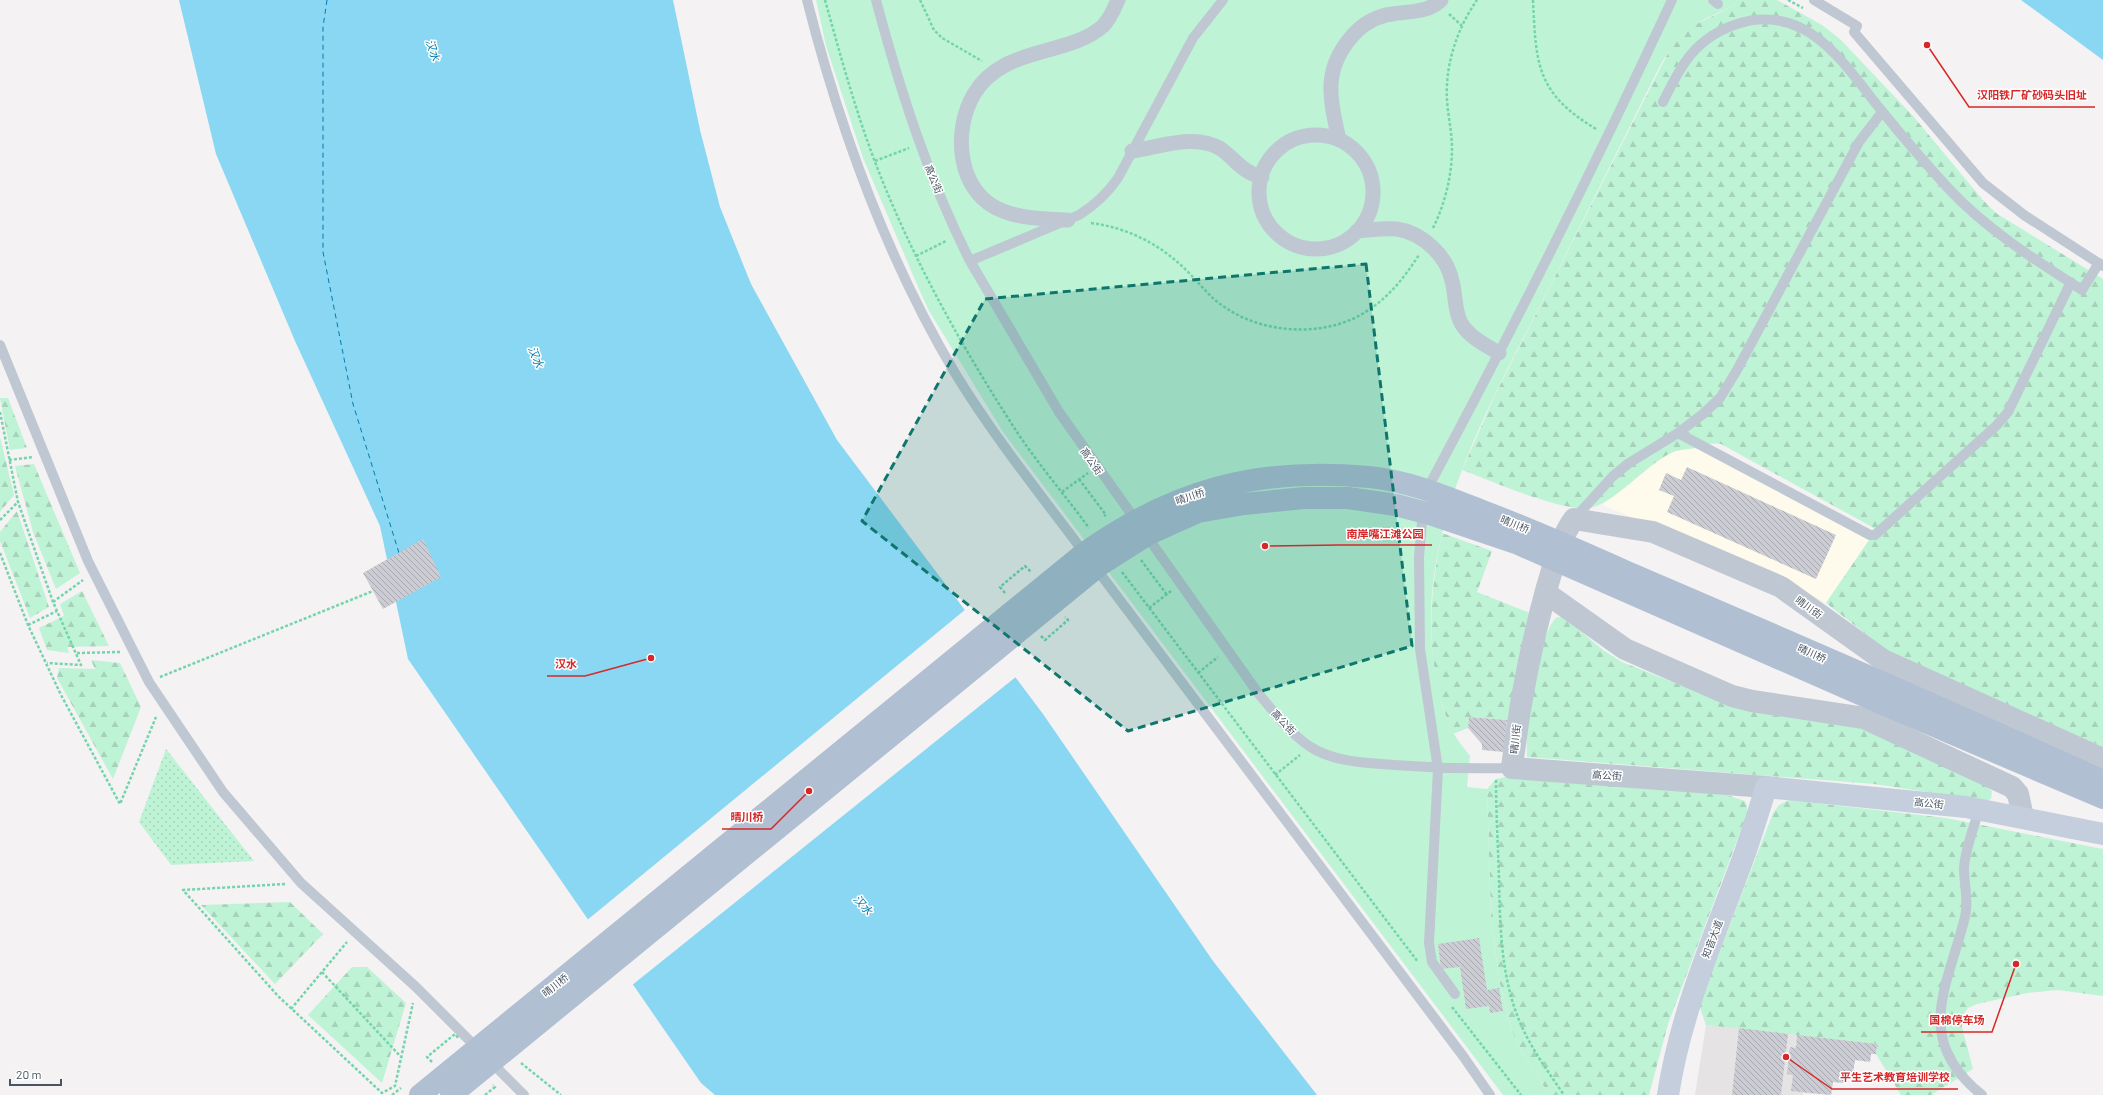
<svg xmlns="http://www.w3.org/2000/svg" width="2103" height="1095" font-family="Barlow,'Noto Sans SC',sans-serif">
<defs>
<pattern id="grass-dots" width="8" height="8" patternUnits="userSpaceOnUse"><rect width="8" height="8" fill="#bff3d6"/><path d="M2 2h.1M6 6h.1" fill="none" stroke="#a6d2ba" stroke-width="1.8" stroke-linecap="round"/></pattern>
<pattern id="forest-firs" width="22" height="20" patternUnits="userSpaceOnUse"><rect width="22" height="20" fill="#bff3d6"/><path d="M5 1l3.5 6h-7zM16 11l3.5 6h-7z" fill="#a6d2ba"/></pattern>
<pattern id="building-back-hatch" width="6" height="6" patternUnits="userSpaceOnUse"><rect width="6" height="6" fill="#cccdd4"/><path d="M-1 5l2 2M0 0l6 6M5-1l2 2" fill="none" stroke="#a8a9af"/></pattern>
</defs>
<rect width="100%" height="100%" fill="#f4f2f2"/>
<path fill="#fefaec" d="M1684 448H1695L1869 540 1826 603 1773 575 1602 505 1653 465 1670 453Z"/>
<path fill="#e5e3e4" d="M1706 1025 1877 1044 1876 1054H1871L1870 1062 1855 1060 1852 1078 1845 1080V1083L1833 1082 1831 1095 1803 1093V1095H1695Z"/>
<path fill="url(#grass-dots)" d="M166 749 254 861 171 865 139 822Z"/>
<path fill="url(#forest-firs)" d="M1737 0H1777L1822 25 1840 39 1913 116 1982 199 1996 213 2103 279V747L1889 652 1826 603 1869 540 1874 528 1721 444C1704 442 1708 446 1695 448 1686 450 1679 449 1671 453 1646 464 1613 506 1588 508 1559 511 1492 481 1462 470L1495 395 1671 47 1690 27 1733 6Z
M0 398H8L27 448 10 450Z
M0 437 14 495 0 512Z
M34 464 80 573 56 589 33 532 15 466Z
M17 511 49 607 30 618 0 541V532Z
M1442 533 1492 551 1477 592 1530 613 1507 720 1469 717 1468 728 1453 734C1424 671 1428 599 1442 533Z
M82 591 109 646 67 647 69 653 47 650 39 628 64 616 60 604Z
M1558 617 1565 618 1603 650 1622 662 1670 681 1721 700 1862 728 1984 785 1992 791 1991 799 1985 801 1874 784 1527 757C1527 745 1526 732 1528 720 1530 701 1542 624 1558 617Z
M91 660 120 663 141 707 113 779 57 678 59 668 95 669Z
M1514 775 1727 795 1745 801 1747 806V814L1668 1024 1649 1095H1549L1521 1049 1512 1032 1500 984 1491 921 1487 789 1496 779Z
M1789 800 1946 818 2103 849V996L2058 990 2027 993 1977 1004 1968 1008 1962 1016V1027L1973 1069 1931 1095H1901L1876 1054 1877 1044 1706 1025 1699 1005 1773 813 1779 805Z
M290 902 323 934 275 984 201 905Z
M352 967H367L406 1003 382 1083 308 1015Z"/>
<path fill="#bff3d6" d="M816 0H1737L1733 6C1696 22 1680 30 1660 66 1623 140 1586 214 1549 288 1490 405 1412 534 1435 671 1442 710 1445 725 1470 756L1467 787 1487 789 1491 921 1500 984 1512 1032 1521 1049 1549 1095H1503L1003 432 929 311 919 289 863 158 826 46Z"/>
<path fill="#89d7f3" d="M179 0H673L700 130 720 207 751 284 837 440 1043 714 1213 961 1317 1095H715L701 1083 408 659 380 526 295 341 216 154Z
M2021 0H2103V60Z"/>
<path fill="#f4f2f2" d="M966 609 1017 676 631 986 586 921Z"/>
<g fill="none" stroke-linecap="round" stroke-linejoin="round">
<path stroke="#037daa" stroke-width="1" stroke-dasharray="5 4" stroke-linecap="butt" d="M327 0 323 27V252L353 404 399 553"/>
</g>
<path fill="url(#building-back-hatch)" d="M1687 467 1836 535 1816 579 1667 512 1674 496 1659 490 1666 473 1681 480Z
M423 539 441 577 383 609 363 573Z
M1469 717 1507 720 1504 752 1482 750V744L1468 728Z
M1479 938 1487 990 1499 988 1503 1011 1490 1013 1489 1006 1466 1009 1460 967 1441 969 1438 944Z
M1739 1028 1788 1034 1781 1095H1732Z
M1797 1035 1877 1044 1876 1054H1871L1870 1062 1855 1060 1852 1078 1845 1080V1083L1833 1082 1831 1095 1791 1091 1793 1075 1787 1074 1790 1047 1796 1048Z"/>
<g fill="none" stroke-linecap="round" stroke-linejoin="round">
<path stroke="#73d5ab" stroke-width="2.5" stroke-dasharray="3 2" stroke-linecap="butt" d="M825 0C840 54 855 109 875 162 911 256 960 344 1015 429 1037 463 1065 495 1089 528
M920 0 934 30 942 38 982 61
M1533 0C1536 64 1536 93 1596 129
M1788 0 1803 8
M1449 14 1462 26
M875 161 909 148
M1091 223C1129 228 1162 245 1189 273 1201 285 1211 299 1226 308 1266 335 1329 338 1370 309 1391 295 1405 276 1419 255
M1433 228C1445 204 1452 175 1452 149 1452 132 1448 116 1447 100 1445 64 1457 29 1477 0
M916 256 946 241
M0 412 18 502 53 602 81 665 47 663
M9 460 33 457
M1062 492 1088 473
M0 520 18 502
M0 553 28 625 61 695 120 804 156 717
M1122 572 1418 962
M53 602 83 580
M1149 608 1171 591
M28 625 57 611
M77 653 120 652
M1198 673 1218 657
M160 677 373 591
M1275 775 1300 755
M1496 780C1496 813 1498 845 1499 878 1500 928 1501 981 1522 1027 1533 1051 1549 1073 1564 1095
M285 884 183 890 278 996 382 1093 395 1086 413 1003
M322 972 401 1057
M1452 1007 1521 1095
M291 1009 347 942
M521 1063 561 1095"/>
<path stroke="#bfc8d2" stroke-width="10" d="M807 0C840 130 886 257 955 373 994 437 1041 495 1085 554
M876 0C900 90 928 178 970 261L1059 412 1258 693C1273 711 1289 732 1309 746 1333 762 1365 763 1394 765 1433 768 1472 769 1512 768
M1713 0 1718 4
M1814 0 1857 26 1854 32 1983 183 2024 215 2103 266
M1663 102C1681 65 1695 38 1737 24 1758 17 1781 18 1801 28 1833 43 1859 83 1881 110 1902 136 1925 163 1948 188 1986 229 2035 260 2082 290L2099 263
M970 261 1079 215C1095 205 1107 194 1118 178L1193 38 1223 0
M0 345 88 561 149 682 223 792 301 883 416 987 479 1050
M1678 433 1703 414 1720 398 1737 370 1859 142 1882 112
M1427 492 1430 484C1515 325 1596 164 1672 0
M1423 510 1419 557 1420 649 1438 769 1429 943 1432 962 1455 994
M1574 519 1613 476 1629 463 1678 433 1870 535H1875L1996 426 2008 412 2071 282
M1095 567 1463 1056 1490 1095
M1979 809C1974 828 1965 849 1964 868 1964 885 1969 901 1965 917 1948 986 1912 1039 1982 1095
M490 1061 524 1095"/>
<path stroke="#bfc8d2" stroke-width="15" d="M1259 192a57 57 0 1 1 114 0a57 57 0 1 1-114 0Z
M1339 140C1330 98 1322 70 1353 35 1364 23 1377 16 1392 14 1409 11 1428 13 1441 0
M1132 151C1160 147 1195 133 1221 149 1235 159 1243 173 1262 177
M1068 220C1047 219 1023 219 1003 211 957 194 952 131 974 94 1003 45 1068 57 1103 26 1110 19 1114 9 1118 0
M1357 231C1371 230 1384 228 1397 229 1423 233 1447 256 1452 281 1456 295 1454 310 1461 323 1469 337 1485 345 1499 353"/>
<path stroke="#bfc8d2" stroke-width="22" d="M1546 593 1625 649 1732 696 1752 701 1864 718 2012 787 2018 794 2023 817
M1766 787 1512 768C1519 704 1530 649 1547 587 1554 564 1560 538 1574 519L1653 532 1781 587 1883 660 2103 759"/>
<path stroke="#c4cedc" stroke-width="22" d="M1668 1095C1681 1009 1717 931 1746 850 1753 829 1760 808 1766 787L1966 807 2103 834"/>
<path stroke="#73d5ab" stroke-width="2.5" stroke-dasharray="3 2" stroke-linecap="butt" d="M1079 479 1106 515 1104 516
M1141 560 1167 595
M1005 593 1000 587 1025 566 1031 572
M1041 636 1045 640 1068 620 1065 617
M432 1062 427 1057 455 1034 459 1039
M392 1095 401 1088
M485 1095 495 1087 493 1085"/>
<path stroke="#b0bfd2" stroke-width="22" d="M420 1095 1083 554C1174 489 1257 467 1369 477 1410 481 1447 497 1485 512 1533 530 1580 551 1627 572 1786 640 1946 709 2103 781
M451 1095 1100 565 1149 534 1198 512 1244 504 1304 498H1348L1396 505 1430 514 1516 543 1878 702 2103 798"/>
</g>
<path fill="#0f766e" fill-opacity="0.2" stroke="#0f766e" stroke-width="3" stroke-dasharray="8 5" stroke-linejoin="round" d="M1366 264 1412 646 1128 731 862 521 985 299Z"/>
<g text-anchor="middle" stroke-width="3" stroke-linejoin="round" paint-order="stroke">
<g font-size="10" fill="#485461" stroke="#fff">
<text transform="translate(934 179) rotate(67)" y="4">高公街</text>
<text transform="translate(1092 461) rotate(55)" y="4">高公街</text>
<text transform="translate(1190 496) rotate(-19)" y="4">晴川桥</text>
<text transform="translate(1515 524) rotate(22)" y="4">晴川桥</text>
<text transform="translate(1809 607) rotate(36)" y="4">晴川街</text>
<text transform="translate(1812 653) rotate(24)" y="4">晴川桥</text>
<text transform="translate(1284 722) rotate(47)" y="4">高公街</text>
<text transform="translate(1515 739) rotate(-84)" y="4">晴川街</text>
<text transform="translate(1607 775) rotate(4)" y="4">高公街</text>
<text transform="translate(1929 803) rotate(6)" y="4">高公街</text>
<text transform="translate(1712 939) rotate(-69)" y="4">知音大道</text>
<text transform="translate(555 985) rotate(-39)" y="4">晴川桥</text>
</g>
<g font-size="11" font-style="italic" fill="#037daa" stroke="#fff">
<text transform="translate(433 50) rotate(72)" y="4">汉水</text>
<text transform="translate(536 357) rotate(69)" y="4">汉水</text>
<text transform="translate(863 905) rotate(49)" y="4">汉水</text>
</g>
</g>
<path fill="none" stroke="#d62828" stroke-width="1.5" d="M1927 45L1969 107H2095M1265 546L1339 545H1432M651 658L585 676H547M809 791L771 829H722M2016 964L1992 1032H1921M1786 1057L1832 1089H1958"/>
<g fill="#d62828" stroke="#fff" stroke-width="1.5">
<circle cx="1927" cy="45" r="4"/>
<circle cx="1265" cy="546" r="4"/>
<circle cx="651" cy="658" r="4"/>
<circle cx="809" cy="791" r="4"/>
<circle cx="2016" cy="964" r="4"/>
<circle cx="1786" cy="1057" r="4"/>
</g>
<g font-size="11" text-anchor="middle" font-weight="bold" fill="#d62828" stroke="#fff" stroke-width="3" stroke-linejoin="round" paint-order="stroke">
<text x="2032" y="99">汉阳铁厂矿砂码头旧址</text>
<text x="1385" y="538">南岸嘴江滩公园</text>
<text x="566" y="668">汉水</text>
<text x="747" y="821">晴川桥</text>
<text x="1957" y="1024">国棉停车场</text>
<text x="1895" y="1081">平生艺术教育培训学校</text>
</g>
<path d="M10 1079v6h51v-6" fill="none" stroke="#485461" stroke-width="2"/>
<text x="16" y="1079" font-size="12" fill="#485461" stroke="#ffffff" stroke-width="3" paint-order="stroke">20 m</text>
</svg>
